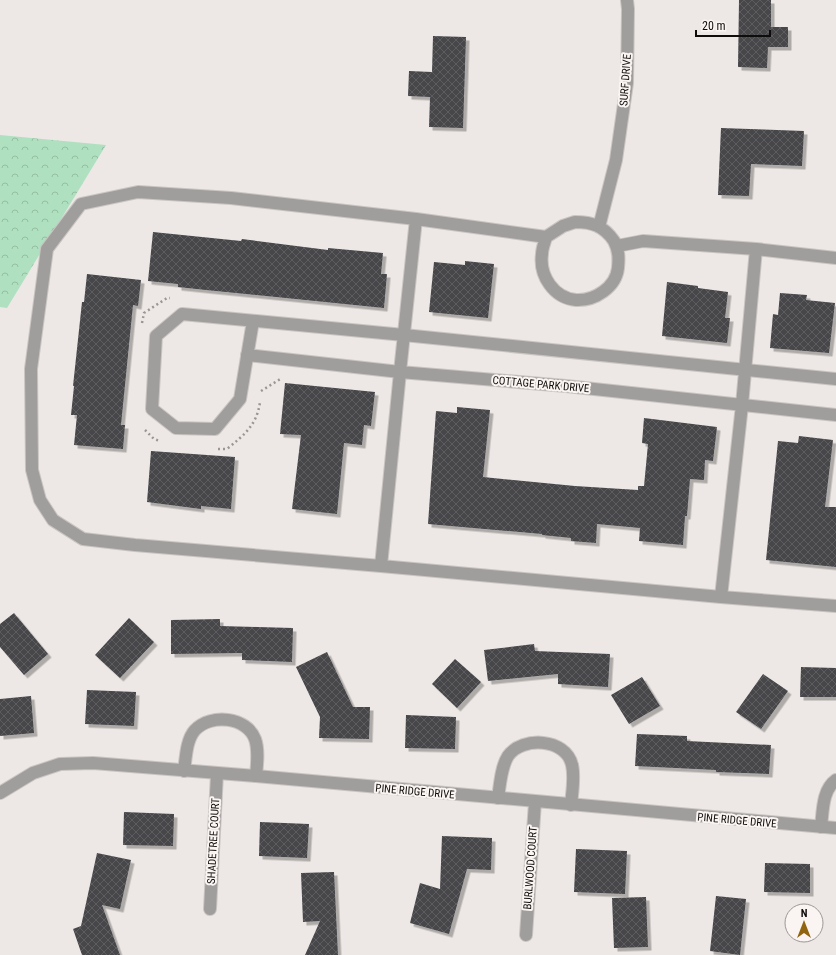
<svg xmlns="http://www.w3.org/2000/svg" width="836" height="955" font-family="'Roboto Condensed',sans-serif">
<defs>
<pattern id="forest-crowns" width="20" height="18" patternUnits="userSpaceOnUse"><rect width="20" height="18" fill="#afe0bf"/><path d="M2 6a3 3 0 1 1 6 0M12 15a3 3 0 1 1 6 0" fill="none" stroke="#95bfa3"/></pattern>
<pattern id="building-cross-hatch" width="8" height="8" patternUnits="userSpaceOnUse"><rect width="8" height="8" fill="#46464a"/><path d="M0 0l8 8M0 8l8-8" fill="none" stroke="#5d5c60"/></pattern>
<filter id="shadow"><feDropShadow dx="3.5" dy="3.5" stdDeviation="0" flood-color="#0004"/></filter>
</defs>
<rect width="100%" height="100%" fill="#ede8e5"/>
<path fill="url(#forest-crowns)" d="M0 135 106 145 7 308 0 307Z"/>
<path fill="url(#building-cross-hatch)" filter="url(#shadow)" d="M739 0H771V27H788V47H768L767 68 738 67Z
M433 36 466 37 463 128 429 127 430 97 408 96 409 71 432 72Z
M721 128 804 131 802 166 751 164 749 196 718 195Z
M153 232 241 241 242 239 328 250V248L383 253 381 274H387L384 308 206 290 178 287V284L148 281Z
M465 261 494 264 488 318 429 312 434 262 465 265Z
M87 274 141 280 138 306 133 305 121 425H125L123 449 74 445 77 415H71L74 386H73L82 302H84Z
M667 282 698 286V288L728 292 725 318H730L727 343 662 336Z
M780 293 807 295 806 300 835 303 829 353 770 348 773 314 778 315Z
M285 383 375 392 371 426 364 425 362 445 344 443 337 514 292 509 301 435 280 434Z
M457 407 490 410 483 477 575 486 638 490V486H644L648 444 642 443 644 418 717 427 713 461 705 460 704 480 690 479 687 516H685L683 545 639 541 640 528 597 524 596 543 571 541V538L542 535V534L428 524 436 411 457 413Z
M799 436 833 440 825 507H836V567L766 560 778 441 798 443Z
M151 451 235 457 231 509 201 506V509L147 502Z
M14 613 48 654 24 675 0 647V624Z
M129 618 154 642 120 678 95 655Z
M220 619V626L293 628 292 662 242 660V653L171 654V620Z
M534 644 535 651 610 654 608 687 558 684V674L488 681 484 650Z
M327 652 353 707H370L369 739 319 738 320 717 296 667Z
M455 659 481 682 457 708 432 684Z
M801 667 836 668V697H800Z
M763 674 788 691 761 729 736 712Z
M642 677 660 706 629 724 611 695Z
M87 690 136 692 134 726 85 724Z
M31 696 34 733 0 736V699Z
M406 715 456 717 455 749 405 748Z
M637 734 687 736V741L771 745 769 774 716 772V770L635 766Z
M124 812 174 814 173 846 123 845Z
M260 822 309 824 307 858 259 856Z
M442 836 492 838 491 870 467 869 449 934 410 923 420 883 440 889Z
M576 849 627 851 625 894 574 892Z
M97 853 131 860 120 909 102 905 120 955H82L73 929 81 926Z
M765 863 810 864V893L764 892Z
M334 872 338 955H305L320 921 303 922 301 873Z
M716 896 746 899 740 955 710 951Z
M646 897 648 947 614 948 612 898Z"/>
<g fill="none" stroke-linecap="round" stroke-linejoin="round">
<g stroke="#c9c5c2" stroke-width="14">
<path id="service" d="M184 771C186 758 186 740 195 730 211 713 247 717 255 739 259 750 257 765 256 776
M498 798C500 785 501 767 508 756 522 736 566 738 572 765 575 777 572 793 571 805
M821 827C823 811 822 790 836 780"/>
</g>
<g stroke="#c9c5c2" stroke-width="14">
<path id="minor" d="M575 222C592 222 604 226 614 241 619 250 619 258 618 268 616 287 595 301 576 300 554 298 539 276 542 254 542 248 545 242 546 237L563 226Z
M599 227 616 160 627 83 628 9 627 0
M546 237 416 219 231 198 138 192 81 204 47 249 31 369 32 470 40 500 53 520 83 539 135 545 381 566 721 597 836 606
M617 246 643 241 756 249 836 258
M253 321 240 399 215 429 176 428 152 409 156 336 182 314 404 335 836 379
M247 355 400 372 566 386 836 415
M381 566 400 372 416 219
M721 597 742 405 756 249
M0 793 33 773 60 764 93 763 256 776 836 828
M210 909 217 774
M526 935 535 802"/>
</g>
<path stroke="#9a9694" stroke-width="2.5" stroke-dasharray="2 3" stroke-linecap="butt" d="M142 323 144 313 167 298H170
M261 391 282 378
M145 430 154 439 160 441
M218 449H227C244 435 257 425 260 402"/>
<use href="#service" stroke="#a09d9d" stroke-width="12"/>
<use href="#minor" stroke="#a09d9d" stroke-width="12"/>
</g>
<g text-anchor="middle" stroke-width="4" stroke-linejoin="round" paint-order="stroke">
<g font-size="11" fill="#0f0d0c" stroke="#faf5f2">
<text transform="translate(625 80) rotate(-86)" y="4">SURF DRIVE</text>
<text transform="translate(541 384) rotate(5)" y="4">COTTAGE PARK DRIVE</text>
<text transform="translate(415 791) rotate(5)" y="4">PINE RIDGE DRIVE</text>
<text transform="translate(737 820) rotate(5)" y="4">PINE RIDGE DRIVE</text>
<text transform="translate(213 841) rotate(-87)" y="4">SHADETREE COURT</text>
<text transform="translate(530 868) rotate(-86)" y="4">BURLWOOD COURT</text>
</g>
</g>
<g transform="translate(804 923)"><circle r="19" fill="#faf5f2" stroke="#9c9896"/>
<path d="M0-3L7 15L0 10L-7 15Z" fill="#91650f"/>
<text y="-6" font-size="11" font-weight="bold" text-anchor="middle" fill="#0f0d0c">N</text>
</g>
<path d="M696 30v6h74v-6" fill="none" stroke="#0f0d0c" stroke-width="2"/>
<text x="702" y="30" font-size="12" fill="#0f0d0c" stroke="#faf5f2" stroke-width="3" paint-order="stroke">20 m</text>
</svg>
